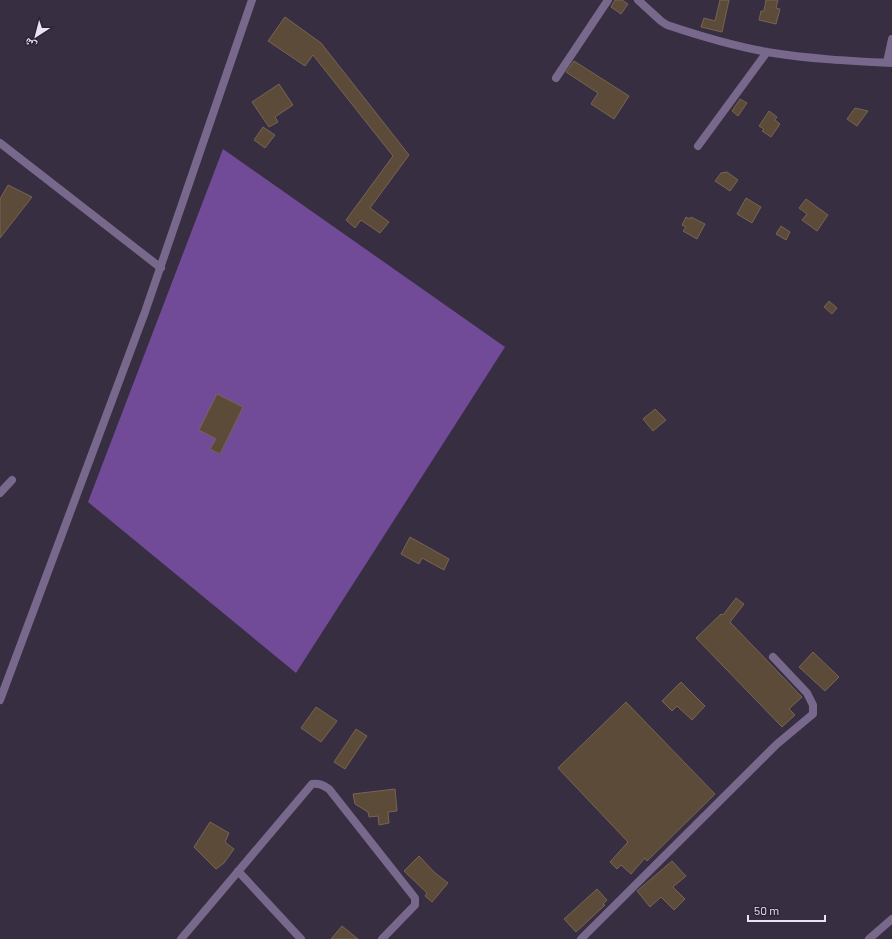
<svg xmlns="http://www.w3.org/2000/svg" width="892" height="939" font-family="Barlow,'Noto Naskh Arabic',sans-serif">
<rect width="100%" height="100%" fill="#372e42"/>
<path fill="#714b98" d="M223 149 505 347 296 673 88 502Z"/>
<path fill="#5d4b3a" stroke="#776452" d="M615 0H622L628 4 621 14 611 7Z
M720 0H729L722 32 701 27 704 18 715 21Z
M766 0H778L776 8 780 9 776 24 759 20 761 11H764Z
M285 17 321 43 409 155 370 208 389 222 380 233 361 220 355 228 346 220 393 156 313 55 305 66 268 41Z
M574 61 629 96 614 119 591 104 598 93 566 72Z
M279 84 293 105 275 117 278 122 269 127 252 102Z
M740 99 747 103 738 116 732 111Z
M855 108 868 111 857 126 847 119Z
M769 111 777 117 775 120 780 124 771 137 762 131 764 129 759 126Z
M263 127 275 135 265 148 254 140Z
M727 172 738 180 730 191 715 181 721 173Z
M8 185 32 197 0 238V199Z
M746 198 761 207 752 223 737 214Z
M806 199 828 215 817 231 802 220 807 214 799 208Z
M686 217 690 219 691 217 705 224 697 239 683 231 686 227 682 225Z
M781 226 790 232 786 240 776 234Z
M829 301 837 308 832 314 824 307Z
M217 394 243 407 220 454 210 449 216 439 199 430Z
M655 409 666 420 653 431 643 419Z
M410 537 449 559 444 570 422 558 419 564 401 554Z
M736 598 744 604 730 622 802 697 789 709 795 715 782 727 696 638 721 614 723 615Z
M813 652 839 677 825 691 799 667Z
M681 682 705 706 692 720 677 706 672 711 662 701Z
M626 702 715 794 647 861 645 858 631 874 621 865 617 869 610 862 628 842 558 768Z
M316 707 337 721 321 742 301 728Z
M356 729 367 736 345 769 334 762Z
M395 789 397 811 388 812 389 823 379 825 378 816 369 817 368 812 355 804 353 794Z
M210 822 229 833 225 842 234 849 224 863 216 869 194 847Z
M419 856 434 872 448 883 432 902 425 896 427 893 404 871Z
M672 861 686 876 673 887 685 899 674 910 661 897 650 907 637 891Z
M597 889 607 900 603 904 605 905 576 932 564 919Z
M342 926 358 939H331Z"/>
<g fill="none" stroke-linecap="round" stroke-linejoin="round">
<path stroke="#78698c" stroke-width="8" d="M638 0 661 21 667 25C700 36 734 46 767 52 809 59 850 61 892 63
M887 62 892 39
M556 78 608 0
M0 143 161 268
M698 146 767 52
M0 493 12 480
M0 700 145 312 252 0
M238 871 301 939
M181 939 312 784C319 783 323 785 329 789L415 898V905L382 939
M581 939 777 744 813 714V705L807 693 773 657
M869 939 892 919"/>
</g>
<g transform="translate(36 36) rotate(216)" stroke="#2d2438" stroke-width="3" paint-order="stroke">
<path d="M0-3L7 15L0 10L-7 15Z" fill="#e9e4f1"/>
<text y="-6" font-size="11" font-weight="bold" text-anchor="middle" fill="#e9e4f1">ش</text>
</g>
<path d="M748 915v6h77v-6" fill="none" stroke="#e9e4f1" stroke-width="2"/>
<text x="754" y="915" font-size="12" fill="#e9e4f1" stroke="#2d2438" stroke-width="3" paint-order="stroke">50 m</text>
</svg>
